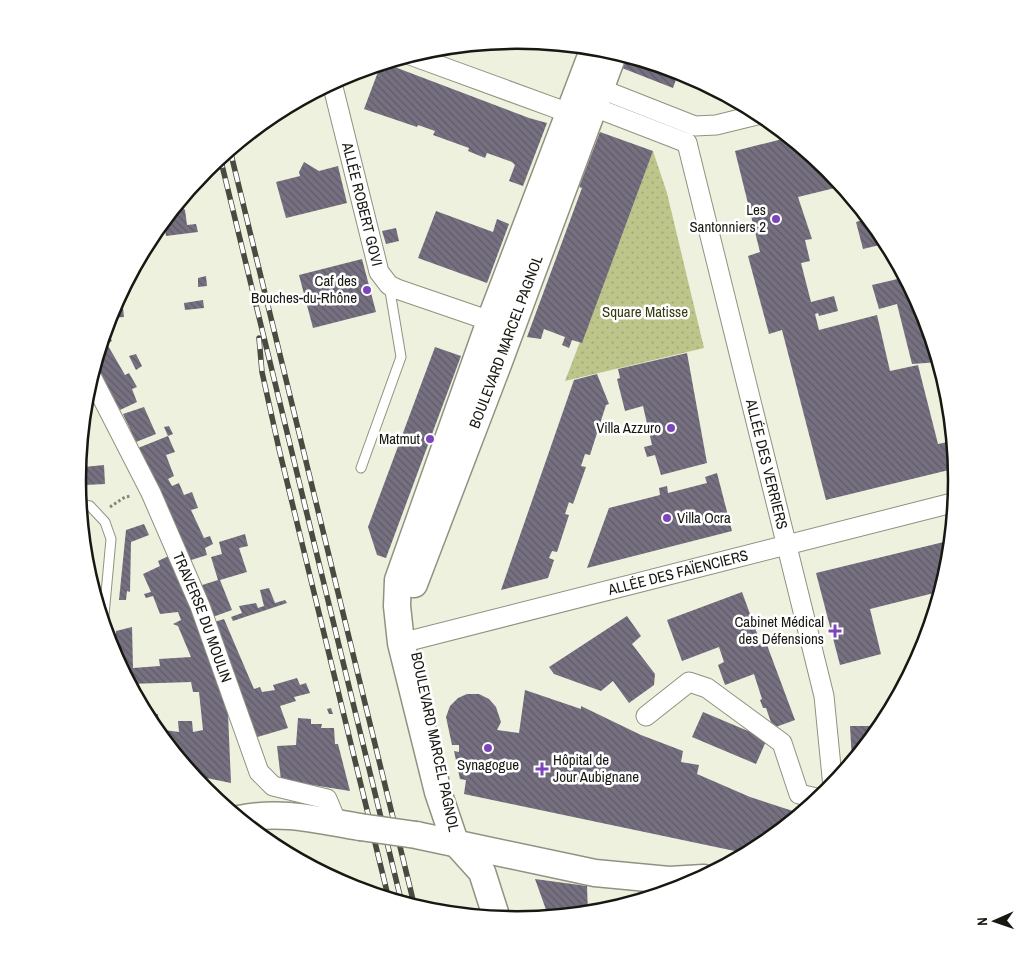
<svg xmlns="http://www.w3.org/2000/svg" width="1035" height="961" font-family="'Archivo Narrow',sans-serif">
<defs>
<pattern id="park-dots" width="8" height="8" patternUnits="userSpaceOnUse" patternTransform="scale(1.25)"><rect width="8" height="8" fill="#bec58a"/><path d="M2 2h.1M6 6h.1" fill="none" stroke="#a3a876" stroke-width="1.8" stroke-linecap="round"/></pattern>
<pattern id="building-back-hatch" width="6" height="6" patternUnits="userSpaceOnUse" patternTransform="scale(1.25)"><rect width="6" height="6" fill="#767081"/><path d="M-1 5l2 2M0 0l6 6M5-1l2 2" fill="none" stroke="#605b68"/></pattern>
</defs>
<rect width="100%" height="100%" fill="#eef1dd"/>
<path fill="url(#park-dots)" d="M653 151 667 193 704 348 565 381Z"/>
<path fill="url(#building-back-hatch)" d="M559 44 565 45 574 46 572 49Z
M627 56 679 71 673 88 622 68Z
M384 63 529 118 547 123 523 186 509 181 515 165 512 162 487 153 485 158 468 151 469 148 433 135 435 131 418 125 417 127 364 109 381 64Z
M716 90 723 93 726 95 713 98Z
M600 132 653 151 582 343 572 340 569 348 562 345 565 337 544 329 541 339 527 337 582 188 579 187Z
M790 137 829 169 843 186 798 197 812 239 805 240 810 261 801 263 811 302 834 296 838 311 819 316 818 313 815 314 819 330 877 315 890 371 918 365 938 444 952 441 932 364 940 363 950 395 957 468 826 500 782 330 769 334 748 256 760 252 735 151Z
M304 162 319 171 338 166 347 203 286 218 276 182 300 176 299 172Z
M182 199 183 208 185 210 187 225 196 224 198 232 166 236 164 220Z
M436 211 493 232 497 219 509 224 487 283 418 258Z
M870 218 888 243 863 249 856 222Z
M396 228 399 241 386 244 382 231Z
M362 259 376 312 313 328 299 275Z
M206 276 207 286 198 287V278Z
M906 277 925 312 940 362 912 364 897 304 879 309 872 285Z
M203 300 204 308 185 310 184 303Z
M123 308 124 317 109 318 112 309Z
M106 328 112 341 107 344 125 375 129 373 137 387 132 389 137 402 120 410 95 362Z
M435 347 461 356 386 558 377 555 368 527Z
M687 353 707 463 661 475 655 455 647 457 644 447 652 445 643 406 625 411 617 379 620 378 618 369Z
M136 354 142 366 136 370 129 356Z
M597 374 609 404 606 405 590 455 585 454 581 466 586 467 573 504 569 502 565 514 569 515 557 552 552 551 549 558 554 560 548 578 501 590 574 380Z
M144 407 156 434 136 442 123 414Z
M169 426 173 434 168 436 164 427Z
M168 436 175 452 166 455 174 476 168 479 172 486 179 483 184 495 192 492 198 508 191 510 204 538 210 536 213 544 205 548 207 555 188 561 138 448Z
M104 465 105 484 85 485 84 467Z
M717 473 732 531 587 568 609 508 660 495 659 488 667 486 668 493 707 483 705 477Z
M144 524 149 535 131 542 130 592 127 591 126 600H119L126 530Z
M245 534 248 546 239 548 247 572 220 580 232 610 210 618 199 586 218 580 211 557 222 554 219 542Z
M952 540 949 567 942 591 870 609 881 654 840 665 816 573Z
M173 554 227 691 231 783 192 775 165 742 164 730 179 732 178 721H192L193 732 203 730 199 692H193L191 682 129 684 116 659V631L132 627 133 668 160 666 159 659 191 657 178 626 173 624 181 620 178 612 160 614 153 596 146 598 144 594 151 592 143 574 160 566 158 561Z
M269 588 275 603 285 600 287 603 233 621 231 617 242 613 239 606 256 603 258 608 264 606 260 590Z
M742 592 762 647 767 645 795 720 773 728 766 708H763L760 700 762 699 754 674 725 685 718 665 724 662 719 647 682 661 667 620Z
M627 616 641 636 632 644 655 674 654 685 629 703 613 681 601 691 554 674 549 667Z
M224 619 254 689 260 687 262 692 275 690 273 685 297 678 300 685 306 683 310 693 294 697 296 701 280 706 288 728 254 738 211 623Z
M525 690 581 709V706L641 735 683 751 681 762 699 765 697 774 750 797 793 811 790 824 762 847 749 854 464 794 466 780 460 779 454 751 459 752V745H452L446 717 450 706 458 698 467 694H479L489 699 496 707 501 722 497 730 519 733Z
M331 708 333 714H329L327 709Z
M703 712 767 739 756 764 692 737Z
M146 713 158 714 160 736 151 725Z
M298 718 311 719V724H322L321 728H334L335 744H338L350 791 281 780 277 746 296 745Z
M850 726H884L852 764V761Z
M535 879 587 886 588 914 549 918Z"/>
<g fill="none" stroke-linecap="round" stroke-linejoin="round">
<g stroke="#909280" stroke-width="11">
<path id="service" d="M361 468 401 357 389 285
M79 504 90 506 105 522 111 539 103 626"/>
</g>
<g stroke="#909280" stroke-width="21">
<g id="minor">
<path d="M410 55 569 113 594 107 687 143"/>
<path id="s1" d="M332 83 379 272 389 285 397 289 502 325"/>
<path d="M589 93 601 89 695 126 716 125 761 114"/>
<path id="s2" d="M687 143 824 696 833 787"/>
<path id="s3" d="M91 376 151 493 200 606 259 772 273 786 327 799 337 823"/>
<path id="s4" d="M401 643 956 502"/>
<path d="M646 716 689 682 707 688 782 743 799 794 821 799"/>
</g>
</g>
<g stroke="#909280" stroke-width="29">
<g id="secondary">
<path id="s5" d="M414 584 497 367 614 52"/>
<path d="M239 819C283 810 317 820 360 827"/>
<path d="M416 835 595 873 669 880 704 878"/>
<path d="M497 919 482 872 455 842 438 792 401 643 397 606 398 580 490 321 594 48"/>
</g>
</g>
<path stroke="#848679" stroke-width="3" stroke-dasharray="2.5 2.5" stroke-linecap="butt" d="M110 507 125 497 131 496"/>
<use href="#service" stroke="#fff" stroke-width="9"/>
<use href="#minor" stroke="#fff" stroke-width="19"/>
<use href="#secondary" stroke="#fff" stroke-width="26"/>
<g stroke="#494a40" stroke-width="5.5">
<path id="rail" d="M230 150 415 908
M220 157 402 904
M259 338 262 372 279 449 389 900"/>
</g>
<use href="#rail" stroke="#fff" stroke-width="4" stroke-dasharray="11" stroke-linecap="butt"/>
<g stroke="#909280" stroke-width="29" stroke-linecap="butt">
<path id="secondary-bridge" d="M360 827 416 835"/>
</g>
<use href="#secondary-bridge" stroke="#fff" stroke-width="26"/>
</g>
<g fill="#7d45bb" stroke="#fff" stroke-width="2">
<circle cx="776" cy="219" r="5"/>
<circle cx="367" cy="290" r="5"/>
<circle cx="671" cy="428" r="5"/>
<circle cx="430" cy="439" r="5"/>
<circle cx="667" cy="518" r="5"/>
<path d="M832.5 623.5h5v5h5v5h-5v5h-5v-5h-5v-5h5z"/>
<circle cx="488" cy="748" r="5"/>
<path d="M539.5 761.5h5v5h5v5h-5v5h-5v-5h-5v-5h5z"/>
</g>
<g text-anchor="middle" stroke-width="5" stroke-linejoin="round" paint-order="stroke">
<g font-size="15" fill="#171811" stroke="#fff">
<text dy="5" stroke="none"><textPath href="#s1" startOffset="125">ALLÉE ROBERT GOVI</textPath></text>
<text dy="5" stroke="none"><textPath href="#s5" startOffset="259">BOULEVARD MARCEL PAGNOL</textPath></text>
<text dy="5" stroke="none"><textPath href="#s2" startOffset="331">ALLÉE DES VERRIERS</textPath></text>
<text dy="5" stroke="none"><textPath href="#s4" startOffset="286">ALLÉE DES FAÏENCIERS</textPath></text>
<text dy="5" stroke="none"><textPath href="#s3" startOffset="266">TRAVERSE DU MOULIN</textPath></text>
<text transform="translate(435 742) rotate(78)" y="5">BOULEVARD MARCEL PAGNOL</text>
</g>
<g font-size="15" fill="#171811" stroke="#fff" text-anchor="end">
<text x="766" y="215">Les<tspan x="766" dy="17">Santonniers 2</tspan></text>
<text x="357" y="286">Caf des<tspan x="357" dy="17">Bouches-du-Rhône</tspan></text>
<text x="661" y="433">Villa Azzuro</text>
<text x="420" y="444">Matmut</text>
<text x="677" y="523" text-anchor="start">Villa Ocra</text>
<text x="824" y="627">Cabinet Médical<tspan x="824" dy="17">des Défensions</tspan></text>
<text x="553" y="765" text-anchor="start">Hôpital de<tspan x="553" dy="17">Jour Aubignane</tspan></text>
<text x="488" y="770" text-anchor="middle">Synagogue</text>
</g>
<g font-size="15" fill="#373b10" stroke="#fff">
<text x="645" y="317">Square Matisse</text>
</g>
</g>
<path d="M0 0H1035V961H0ZM86 480a431 431 0 1 1 862 0a431 431 0 1 1-862 0Z" fill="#fff" fill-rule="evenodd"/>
<path fill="none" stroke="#171811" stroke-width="2.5" d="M86 480a431 431 0 1 1 862 0a431 431 0 1 1-862 0Z"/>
<g transform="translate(995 921) rotate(268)" stroke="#ffffff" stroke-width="4" paint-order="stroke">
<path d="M0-4L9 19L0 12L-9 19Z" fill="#171811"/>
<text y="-8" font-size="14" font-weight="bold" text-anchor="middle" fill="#171811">N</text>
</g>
</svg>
